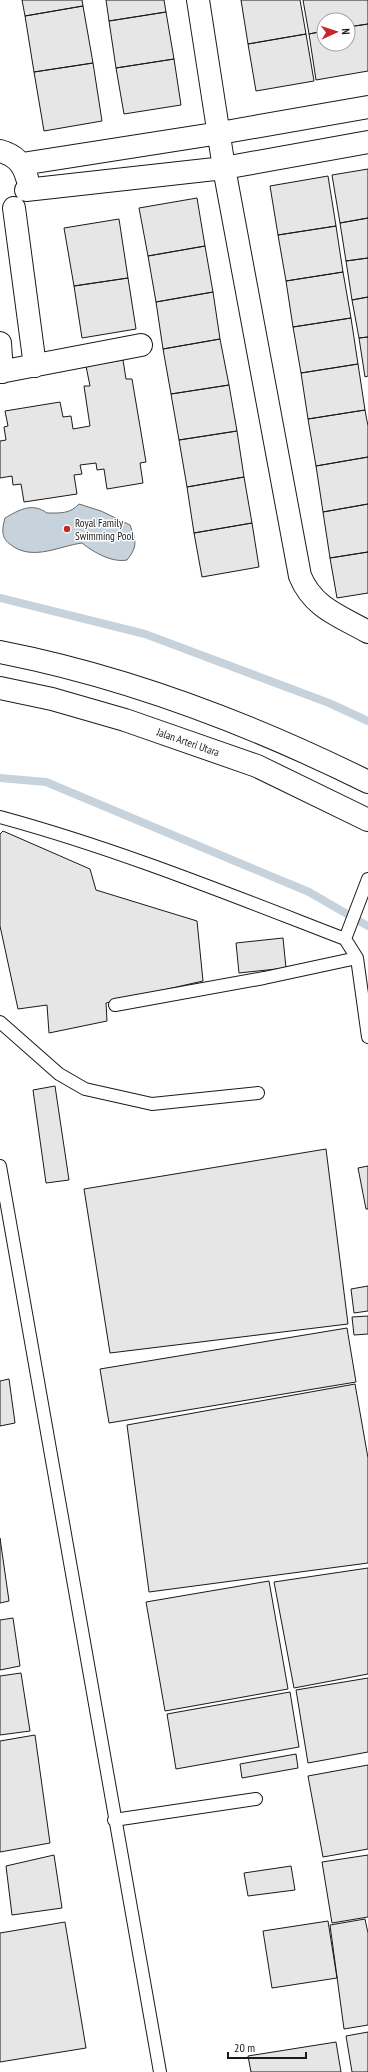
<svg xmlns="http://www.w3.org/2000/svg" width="368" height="2072" font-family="'PT Sans Narrow',sans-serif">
<rect width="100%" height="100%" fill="#fff"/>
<path fill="#c6d2dc" stroke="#6a6a6a" d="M79 504 101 511 130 525C136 541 138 546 127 560 112 563 93 552 82 543 60 546 35 560 14 547 8 543 4 540 3 533 2 529 4 522 5 518 19 510 32 502 47 513 60 513 70 514 79 504Z"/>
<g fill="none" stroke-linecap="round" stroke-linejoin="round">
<path stroke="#c6d2dc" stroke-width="8" d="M0 598 145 634 329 703 368 721
M0 778 46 782 309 892 368 926"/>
</g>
<path fill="#e6e6e6" stroke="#1a1a1a" d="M22 0H82L83 6 25 16Z
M106 0H164L166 12 109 21Z
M241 0H300L306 34 248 44Z
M303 0H368V24L348 27V20H324V31L309 34Z
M83 6 93 63 34 72 25 16Z
M166 12 174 59 116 68 109 21Z
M368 24V71L316 80 309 34 324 31V44H348V27Z
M306 34 314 81 256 91 248 44Z
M174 59 181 105 124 114 116 68Z
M93 63 102 121 44 131 34 72Z
M368 169V218L340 223 332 175Z
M328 176 336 226 278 235 270 186Z
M197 198 205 246 148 256 139 208Z
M368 218V258L346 261 340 223Z
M119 219 128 278 74 286 64 228Z
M336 226 343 272 286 281 278 235Z
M205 246 213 292 156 302 148 256Z
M368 258V297L352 300 346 261Z
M343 272 351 318 293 327 286 281Z
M128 278 136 329 82 338 74 286Z
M213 292 220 339 163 349 156 302Z
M368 297V337L359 338 352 300Z
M351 318 358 364 301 373 293 327Z
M368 337V376L365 377 359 338Z
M220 339 229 385 171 394 163 349Z
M123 360 126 379H132L146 462 140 463 143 483 107 489 104 469 97 470 96 463 80 465 82 474 74 475 77 494 24 502 21 484 13 485 12 476 0 478V441L6 440 4 427 8 426 5 411 60 402 63 417 71 416 73 429 90 426 84 386H90L86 366Z
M358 364 365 410 308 419 301 373Z
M229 385 237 431 179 440 171 394Z
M365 410 368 426V457L316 466 308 419Z
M237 431 244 477 187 487 179 440Z
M368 457V504L323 512 316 466Z
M244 477 252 523 194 533 187 487Z
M368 504V552L330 558 323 512Z
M252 523 259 567 202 577 194 533Z
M368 552V593L337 598 330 558Z
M3 831 90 869 96 890 197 921 203 981 106 1003 107 1021 49 1033 47 1005 18 1009 0 926V834Z
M283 938 286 968 239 973 236 943Z
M55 1086 69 1180 46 1183 33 1090Z
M326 1149 348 1324 110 1353 84 1189Z
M368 1166V1209H366L358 1168Z
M368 1286V1311L354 1313 351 1289Z
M368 1316V1334L354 1335 352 1317Z
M347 1328 356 1382 109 1423 100 1369Z
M9 1379 15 1423 0 1426V1381Z
M355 1384 368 1458V1563L149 1592 127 1425Z
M0 1538 9 1601 0 1603Z
M368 1568V1674L294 1688 274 1582Z
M269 1581 288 1689 165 1711 146 1602Z
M13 1618 20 1666 0 1670V1620Z
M21 1673 30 1731 0 1735V1676Z
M368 1678V1752L308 1763 296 1690Z
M290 1692 299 1747 176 1769 167 1714Z
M35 1735 50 1843 0 1852V1741Z
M296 1754 298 1768 242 1778 240 1764Z
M368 1765V1849L323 1857 308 1776Z
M54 1855 62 1908 12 1915 6 1866Z
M368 1855V1917L332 1923 322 1862Z
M291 1866 295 1890 248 1896 244 1873Z
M365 1919 368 1933V2025L344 2029 330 1925Z
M328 1921 337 1978 272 1988 263 1931Z
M65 1922 86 2048 0 2062V1933Z
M368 2032V2072H352L346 2036Z
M336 2042 341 2072H251L248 2056Z"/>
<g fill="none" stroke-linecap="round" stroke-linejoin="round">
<g stroke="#1a1a1a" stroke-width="14">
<path id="service" d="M0 817C118 849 231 895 345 939L357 958 368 1037
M345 939 368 879
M115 1005 264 978 357 958
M0 1022 59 1074 85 1089 152 1104 258 1093
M0 1166 160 2072
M114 1820 256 1799"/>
</g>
<g stroke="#1a1a1a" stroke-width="24">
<path id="minor" d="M198 0 224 168 300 576C313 608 340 616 368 632
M0 151C15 155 23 163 27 178
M22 164 220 133 368 107
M26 190 224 168 368 142
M14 208 35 366
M0 343 2 372
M0 372 141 345"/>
</g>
<g stroke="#1a1a1a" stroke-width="24">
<g id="trunk">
<path d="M0 652C128 677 251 724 368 782"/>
<path id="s1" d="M0 688 52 699 125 720 257 766 368 820"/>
</g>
</g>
<use href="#service" stroke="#fff" stroke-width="12"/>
<use href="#minor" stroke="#fff" stroke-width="22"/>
<use href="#trunk" stroke="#fff" stroke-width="22"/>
</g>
<circle fill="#c62828" stroke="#fff" stroke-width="1.5" cx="67" cy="529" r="4"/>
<g text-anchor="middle" stroke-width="3" stroke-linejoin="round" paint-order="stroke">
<g font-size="11" fill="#1a1a1a" stroke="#fff" text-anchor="start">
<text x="75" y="527">Royal Family<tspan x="75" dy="13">Swimming Pool</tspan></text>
</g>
<g font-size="11" fill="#1a1a1a" stroke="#fff">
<text dy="4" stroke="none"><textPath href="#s1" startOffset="196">Jalan Arteri Utara</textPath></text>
</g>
</g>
<g transform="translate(336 32) rotate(87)"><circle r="19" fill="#ffffff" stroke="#a3a3a3"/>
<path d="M0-3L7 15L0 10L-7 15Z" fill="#c62828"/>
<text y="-6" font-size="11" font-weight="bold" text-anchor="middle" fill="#1a1a1a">N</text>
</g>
<path d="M228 2052v6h78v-6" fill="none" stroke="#1a1a1a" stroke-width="2"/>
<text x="234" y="2052" font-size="12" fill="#1a1a1a" stroke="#ffffff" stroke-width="3" paint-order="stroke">20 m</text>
</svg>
